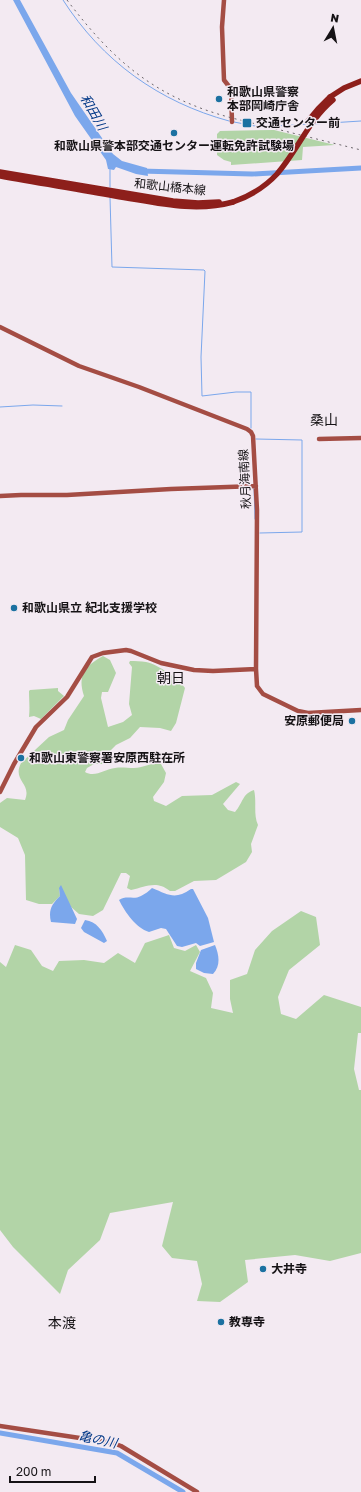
<svg xmlns="http://www.w3.org/2000/svg" width="361" height="1492" font-family="'Golos Text','Noto Sans JP',sans-serif">
<rect width="100%" height="100%" fill="#f3eaf2"/>
<path fill="#b2d4a7" d="M274 130 335 145 303 147 302 160 231 165V162L224 160 217 155V134L220 131Z
M103 656 110 660 116 673 108 692H102L101 698 108 727 123 722 132 715 129 704 132 667 129 663 130 661C135 661 141 661 146 662 157 664 178 678 185 688L176 723 171 731 160 728 140 727 130 738 116 745 110 751 102 764H94L87 768 85 772C95 778 105 769 115 768 121 767 127 768 134 768 144 768 151 762 161 764L166 773 164 782 153 797 154 801 166 806 182 796 212 795 236 782 240 784 223 804 228 810 235 812C243 803 242 794 254 790 257 802 253 814 258 825L251 844 252 852 246 862 216 880 194 881 175 891H170C156 880 146 887 131 890L127 888 130 876 126 873H121L103 910 93 916 79 914 71 907 59 888 60 896 52 904H39L26 900 25 855 18 838 0 827V803L7 798 25 800C32 783 12 781 21 763L49 737 64 730 68 720 84 696C77 675 85 666 103 656Z
M58 688V691L64 696 41 719 34 716 29 717C30 707 29 700 29 691L30 690Z
M301 911 316 917 320 945 289 970 278 997 281 1014 296 1019 324 995 361 1007V1033H358L354 1069 359 1090H361V1253L330 1261 295 1255 245 1260 248 1282 220 1302 197 1301 202 1284 197 1261 172 1258 162 1246 173 1202 110 1213 100 1240 68 1270 60 1294 13 1247 0 1230V962L6 967 15 945 31 950 42 966 53 971 59 961 84 960 104 963 118 953 135 963 145 943 169 935 174 948 185 951 196 945 200 952 190 971 206 978 213 993 211 1008 233 1013 230 999V980L247 974 255 950 272 931Z"/>
<path fill="#7ba7ec" d="M13 0H20L71 93 113 154 122 161 147 168 148 176 136 174 116 167 114 170 108 169 106 160 75 116Z
M61 885 77 919 75 924 51 922C48 910 52 904 60 896L59 888Z
M152 888C169 895 175 900 191 889H193L208 918 214 942 200 946 196 943 182 947 177 946 166 929 161 928 149 932C136 928 125 912 119 900 126 895 134 900 141 896 145 894 149 891 152 888Z
M85 920C97 922 102 930 107 941L104 943 84 932 81 928Z
M215 945C219 955 221 965 213 974L204 973 196 969V963L201 950Z"/>
<g fill="none" stroke-linecap="round" stroke-linejoin="round">
<path stroke="#7ba7ec" stroke-width="1" d="M63 0C102 61 159 102 229 121
M234 122 260 127 308 124
M314 124 361 121
M110 187V169
M110 197 112 267 204 270 205 271 201 357 202 396 236 392H251V428
M0 407 33 405 62 406
M256 439 302 440V532L260 533
M254 488 255 519"/>
<path stroke="#7ba7ec" stroke-width="5" d="M140 171 252 174 361 168
M0 1433 117 1453 183 1492"/>
<path stroke="#a44d44" stroke-width="4.5" d="M224 0 222 27 224 80 231 89 232 122
M0 327 79 366 139 387 247 429 251 432 253 436 257 510 256 669 257 686 263 694 298 711 308 713 361 710
M319 439 361 438
M0 496 21 495H67L171 489 256 486
M0 792 14 764 36 727 67 697 92 657 103 653 126 650 131 651 161 663 194 670 213 671 256 669
M0 1426 113 1443 121 1446 197 1492"/>
<path stroke="#8d1f1b" stroke-width="5.5" d="M330 97 344 88 361 81
M0 172 173 201 198 203 219 202
M0 176C38 183 77 189 115 196 154 202 194 213 233 202"/>
<path stroke="#6c676c" stroke-width="1" stroke-dasharray="2 4" stroke-linecap="butt" d="M67 0C114 62 156 98 232 118L361 150"/>
<path stroke="#8d1f1b" stroke-width="5.5" d="M308 121 318 109 330 97
M233 202C250 196 265 187 277 174 298 150 308 121 333 100"/>
</g>
<g fill="#1b71a1" stroke="#f3eaf2" stroke-width="1.5">
<circle cx="219" cy="99" r="4"/>
<rect x="242" y="118" width="10" height="10" rx="2"/>
<circle cx="174" cy="133" r="4"/>
<circle cx="14" cy="608" r="4"/>
<circle cx="352" cy="721" r="4"/>
<circle cx="21" cy="758" r="4"/>
<circle cx="263" cy="1269" r="4"/>
<circle cx="221" cy="1322" r="4"/>
</g>
<g text-anchor="middle" stroke-width="3" stroke-linejoin="round" paint-order="stroke">
<g font-size="12" font-weight="bold" fill="#151215" stroke="#f3eaf2" text-anchor="start">
<text x="227" y="96">和歌山県警察<tspan x="227" dy="14">本部岡崎庁舎</tspan></text>
<text x="256" y="127">交通センター前</text>
<text x="174" y="150" text-anchor="middle">和歌山県警本部交通センター運転免許試験場</text>
<text x="22" y="612">和歌山県立 紀北支援学校</text>
<text x="344" y="725" text-anchor="end">安原郵便局</text>
<text x="29" y="762">和歌山東警察署安原西駐在所</text>
<text x="271" y="1273">大井寺</text>
<text x="229" y="1326">教専寺</text>
</g>
<g font-size="12" fill="#151215" stroke="#f3eaf2">
<text transform="translate(170 187) rotate(6)" y="4">和歌山橋本線</text>
<text transform="translate(245 479) rotate(-93)" y="4">秋月海南線</text>
</g>
<g font-size="13" font-style="italic" fill="#003786" stroke="#f3eaf2">
<text transform="translate(94 112) rotate(60)" y="5">和田川</text>
<text transform="translate(98 1439) rotate(12)" y="5">亀の川</text>
</g>
<g font-size="14" fill="#151215" stroke="#f3eaf2">
<text x="324" y="425">桑山</text>
<text x="171" y="683">朝日</text>
<text x="62" y="1328">本渡</text>
</g>
</g>
<g transform="translate(333 28) rotate(10)" stroke="#f3eaf2" stroke-width="3" paint-order="stroke">
<path d="M0-3L7 15L0 10L-7 15Z" fill="#151215"/>
<text y="-6" font-size="11" font-weight="bold" text-anchor="middle" fill="#151215">N</text>
</g>
<path d="M10 1476v6h85v-6" fill="none" stroke="#151215" stroke-width="2"/>
<text x="16" y="1476" font-size="12" fill="#151215" stroke="#f3eaf2" stroke-width="3" paint-order="stroke">200 m</text>
</svg>
